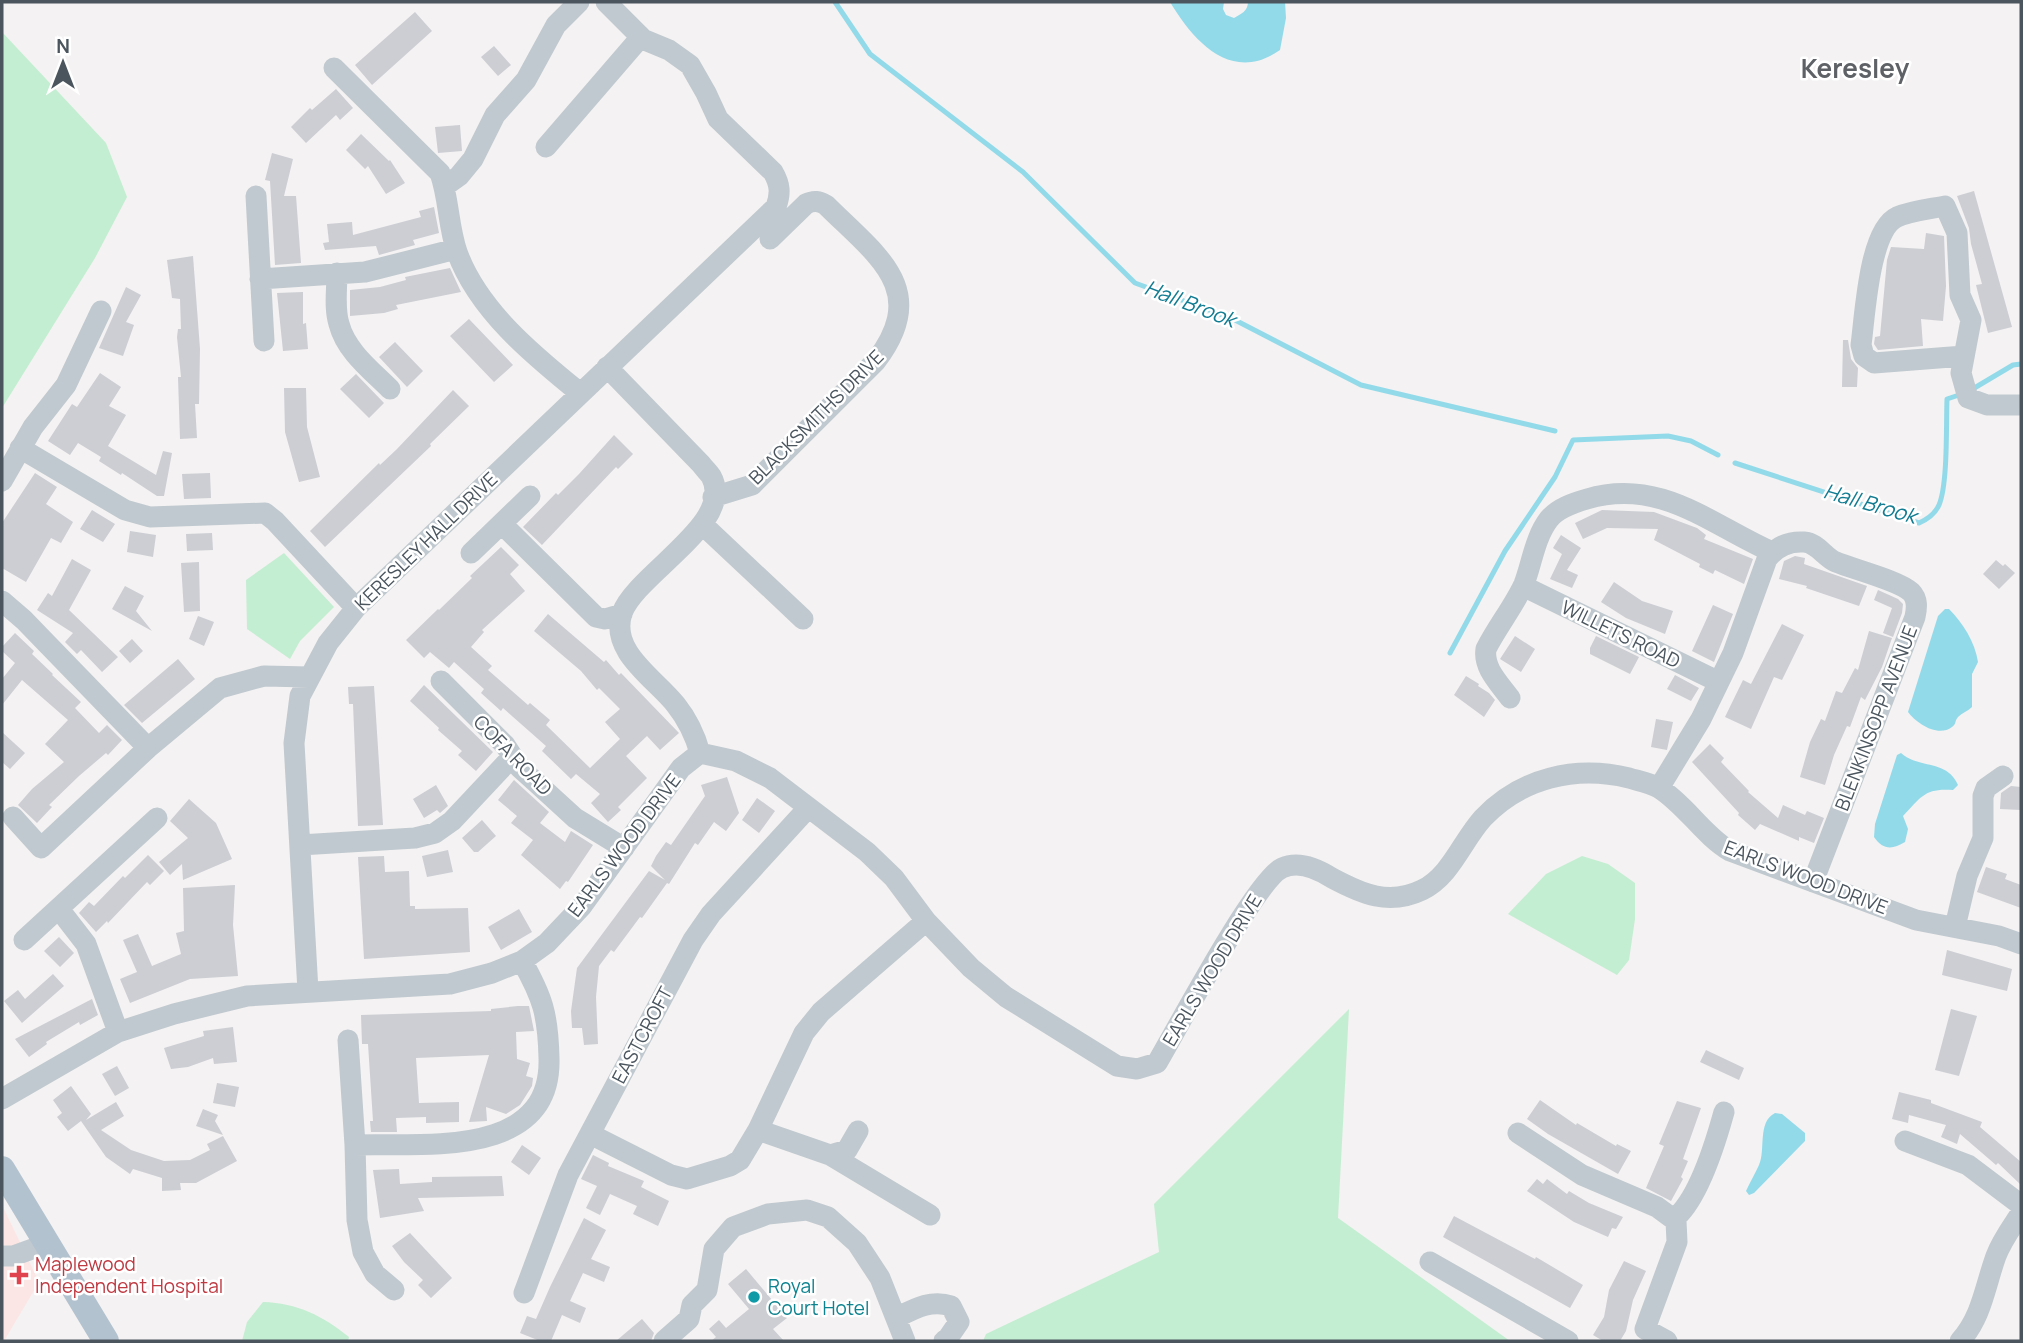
<svg xmlns="http://www.w3.org/2000/svg" width="2023" height="1343" font-family="Manrope,sans-serif">
<rect width="100%" height="100%" fill="#f4f2f2"/>
<path fill="#fbe6e5" d="M2 1205 39 1282 4 1341H2Z"/>
<path fill="#c3eed2" d="M2 32 106 143 127 197 95 258 2 408Z
M284 553 334 607 300 641 290 659 247 629 246 580Z
M1582 856 1608 864 1635 883V919L1629 960 1617 975 1508 914 1546 874Z
M1349 1009 1338 1218 1510 1341H983L986 1334 1159 1252 1154 1204Z
M263 1302C297 1303 323 1316 349 1337L348 1341H242L247 1322Z"/>
<path fill="#92dae9" d="M1170 2H1224L1223 9 1226 15 1234 18C1241 14 1248 11 1248 2H1285L1286 18 1280 50C1232 84 1194 42 1170 2Z
M1945 609H1949C1963 623 1975 642 1978 662L1972 674V707C1968 711 1962 713 1958 717 1954 722 1957 723 1952 727 1938 738 1916 723 1908 712L1938 616Z
M1901 753C1918 769 1947 759 1958 785L1953 790C1925 788 1922 796 1903 816L1908 829 1905 842C1892 850 1883 850 1874 837L1875 824 1897 755Z
M1775 1113 1782 1114 1805 1133V1141L1754 1193 1749 1195 1746 1191C1750 1182 1755 1174 1759 1165 1766 1150 1757 1122 1775 1113Z"/>
<g fill="none" stroke-linecap="round" stroke-linejoin="round">
<path stroke="#92dae9" stroke-width="5" d="M835 2 870 54 1023 172 1135 283 1233 319 1361 385 1555 431
M1971 390 2013 365 2021 364
M1735 463 1919 523C1928 519 1935 514 1939 505 1948 484 1946 424 1947 399L1962 394
M1450 653 1505 551 1555 477 1573 440 1668 436 1691 441 1718 455"/>
</g>
<path fill="#ccced4" d="M415 12 432 31 372 85 355 65Z
M494 46 511 65 498 76 481 57Z
M336 89 353 108 340 120 336 115 306 143 291 127 310 108 312 110Z
M460 125 462 151 438 153 435 127Z
M361 134 389 161 390 160 405 183 386 194 368 166 365 169 346 150Z
M272 153 293 159 284 196H296L301 263 275 265 270 181 265 180Z
M1974 191 2012 327 1988 333 1976 285 1982 284 1971 244 1969 228 1957 196Z
M434 207 439 233 413 240 415 245 379 255 376 246 325 250 323 243 329 242 327 224 352 222 353 235 421 217 419 211Z
M1926 233 1944 236 1946 286 1943 321 1921 319 1923 346 1878 350 1874 344 1875 337 1880 336 1887 260 1891 247 1924 249Z
M193 256 200 349 199 404H195L197 438 180 439 178 377H181L177 337 178 329H181L180 299 172 298 167 260Z
M450 268 461 292 396 305 398 309 384 313 350 316V290L380 287 406 280 405 277Z
M126 287 141 295 126 322 134 325 123 356 99 348Z
M303 292V324L306 323 308 349 283 351 277 293Z
M469 319 513 365 494 382 450 336Z
M1843 340H1848L1851 359 1858 368 1857 387H1842Z
M395 342 423 371 407 387 379 357Z
M100 373 121 387 109 406 126 415 108 446 156 475 163 451 172 453 164 496H157L122 473 121 475 99 461 101 457 78 443 70 455 48 441 72 404 77 407Z
M356 374 384 403 369 418 340 389Z
M284 388H306L307 427 320 477 299 482 285 432Z
M453 390 469 406 430 444 431 446 325 547 310 531 379 463 380 465 397 449Z
M614 435 633 454 618 469 616 467 542 545 523 527 556 493 558 495 579 474Z
M35 473 57 487 46 504 73 522 61 543 51 538 26 582 2 568V523Z
M210 473 211 498 184 499 182 474Z
M92 510 115 524 103 542 80 529Z
M1602 510 1654 512 1697 528 1706 535 1704 539 1753 559 1744 584 1715 570 1713 574 1699 567 1700 564 1654 540 1658 529 1607 528 1583 539 1575 523Z
M130 531 156 535 153 557 127 552Z
M212 533 213 550 187 551 186 534Z
M1561 535 1581 548 1567 570 1578 575 1572 588 1550 579 1562 554 1553 548Z
M501 547 519 565 510 574 525 591 482 630 484 632 471 647 492 666 488 670 528 705 530 703 550 720 546 725 590 768 620 739 605 722 620 709 599 688 597 690 581 671 534 631 548 614 604 662 606 660 619 675 621 673 679 733 660 750 647 736 626 756 647 778 618 807 621 810 608 822 591 803 600 794 576 774 571 779 542 751 546 746 503 708 501 711 481 693 484 689 454 662 449 668 430 652 424 658 406 640 438 609 439 610 472 578 470 576Z
M1795 556 1805 558 1804 564 1867 586 1859 606 1806 588 1807 586 1779 579 1784 561Z
M72 559 91 570 69 610 118 657 102 672 81 650 77 654 65 642 73 633 37 610 48 593 52 596Z
M1996 560 2003 566 2005 564 2015 573 1999 589 1983 574Z
M199 562 200 611 184 612 181 563Z
M1614 582 1642 601 1673 611 1665 634 1626 618 1601 602Z
M125 586 144 596 136 611 152 631 112 609Z
M1878 590 1898 599 1903 604 1902 613 1893 637 1883 633 1892 608 1874 600Z
M1713 605 1733 614 1714 662 1692 651Z
M198 616 214 622 204 646 189 639Z
M1782 624 1804 635 1782 680 1774 677 1751 729 1725 717 1743 680 1751 684Z
M1869 631 1892 638 1882 667 1865 700 1861 697 1850 727 1847 726 1834 755 1825 785 1800 777 1810 742 1821 719 1825 721 1836 691 1842 693 1855 668 1858 670Z
M15 633 34 651 32 654 53 674 52 675 81 702 75 708 99 733 107 725 122 740 108 755 106 753 79 776 49 805 52 807 37 823 18 805 32 789 64 762 45 744 68 720 22 680 2 705V679L15 663 2 651V647Z
M1515 636 1535 649 1521 672 1500 659Z
M1596 636 1639 657 1630 674 1590 654V648Z
M132 639 143 651 130 663 119 651Z
M178 659 195 679 142 723 124 705Z
M1675 675 1699 688 1691 701 1667 689Z
M1466 676 1479 684 1478 686 1489 693 1495 700 1484 717 1454 695Z
M424 685 493 752 476 771 458 755 462 751 438 730 439 728 410 701Z
M374 686 383 825 358 826 353 704H349L348 687Z
M1656 719 1673 722 1667 750 1651 747Z
M2 732 25 753 10 769 2 762Z
M1710 744 1724 758 1721 762 1749 791 1748 792 1778 818 1783 805 1805 815 1807 811 1824 818 1814 843 1799 837V841L1760 824 1755 830 1738 815 1739 813 1692 762Z
M727 777 739 813 726 831 714 822 698 845 695 843 669 884 667 883 642 918 640 917 614 952 611 950 599 966 596 997 598 1044 584 1045 582 1028H572L571 1011 577 968 649 871 665 880 651 866 656 856 666 842 671 845 705 796 701 785Z
M514 780 549 812 540 823 565 842 571 831 593 845 568 882 566 881 560 889 521 855 533 840 511 823 517 816 498 800Z
M436 785 448 806 440 813 437 810 424 818 413 799Z
M2011 786 2021 787V810L2000 809 2001 793Z
M757 798 775 811 759 833 742 820Z
M189 799 216 823 232 859 183 880 182 864 170 875 159 862 188 838 170 821Z
M482 820 496 836 478 852H474L462 838Z
M448 850 453 872 427 877 422 856Z
M148 855 164 871 150 885 147 882 108 923 107 921 96 932 79 913 89 902 94 906 123 876 125 878Z
M384 856 385 872 409 871 410 906H415V909L468 908 470 952 364 959 358 857Z
M1986 867 2007 874 2005 879 2021 885V908L1977 892Z
M235 885 233 925 238 976 190 979 130 1003 120 979 137 972 123 940 138 934 152 966 181 954 176 933 184 931 183 888Z
M519 909 532 932 501 950 488 927Z
M59 937 74 953 60 967 44 951Z
M1947 950 2012 969 2007 991 1942 975Z
M53 974 64 986 22 1023 4 1001 18 990 25 999Z
M92 999 98 1015 80 1025 79 1022 46 1042 47 1044 29 1057 15 1039Z
M518 1006H529L534 1031 516 1032 517 1059 530 1063 526 1076 533 1078 532 1086 520 1105 506 1114 486 1107 487 1121 469 1122 489 1055 416 1058 419 1103 459 1102V1122L426 1123V1117L396 1118 397 1132H371L370 1121H373L368 1044H362L361 1015 491 1011V1009Z
M1951 1009 1977 1016 1959 1076 1935 1070Z
M233 1027 237 1062 214 1064 213 1058 188 1067 171 1069 164 1048 204 1036 203 1031Z
M1706 1050 1744 1068 1739 1080 1700 1062Z
M117 1066 129 1088 115 1096 102 1074Z
M217 1083 239 1087 235 1107 213 1103Z
M71 1086 91 1114 86 1120 116 1102 124 1116 101 1130 131 1150 164 1161 190 1160 210 1150 207 1144 223 1136 237 1161 196 1183H180L181 1190 162 1191V1178L133 1169 130 1174 106 1157 81 1121 68 1131 57 1117 62 1113 53 1100Z
M1899 1092 1931 1100V1103L1982 1122 1980 1127 2021 1162V1185L1998 1163 1996 1165 1960 1134 1957 1144 1941 1137 1946 1125 1909 1115 1908 1123 1892 1119Z
M1540 1100 1576 1125 1577 1123 1616 1146 1617 1144 1631 1151 1618 1174 1548 1134 1527 1119Z
M1677 1101 1701 1108 1683 1159 1688 1161 1681 1177 1683 1179 1671 1201 1646 1188 1664 1146 1659 1144Z
M203 1109 218 1115 215 1121 223 1135 196 1126Z
M522 1145 541 1158 529 1175 511 1162Z
M593 1155 609 1163 608 1166 644 1181 641 1187 669 1201 658 1226 633 1214 637 1206 610 1194 600 1215 586 1208 597 1186 581 1179Z
M399 1169 400 1184 432 1182V1177L502 1176 504 1196 418 1198 424 1211 380 1218 373 1170Z
M1537 1179 1543 1184 1547 1179 1567 1194 1569 1191 1589 1203 1623 1217 1616 1229 1612 1228 1608 1237 1574 1222 1527 1191Z
M1454 1216 1535 1259 1536 1257 1583 1285 1570 1308 1443 1237Z
M584 1218 606 1230 591 1259 610 1267 604 1282 583 1273 570 1301 586 1308 580 1323 562 1315 551 1341H540L520 1333 527 1316 536 1319 550 1287Z
M410 1233 452 1278 431 1298 418 1285 423 1280 404 1262 392 1246Z
M1624 1261 1646 1271 1633 1300 1626 1331 1620 1341H1603L1593 1335 1604 1317 1609 1290Z
M746 1269 787 1318 773 1329 784 1341H711L716 1337 709 1329 719 1320 726 1328 749 1309 728 1284Z
M642 1319 654 1333 651 1341H616Z"/>
<g fill="none" stroke-linecap="round" stroke-linejoin="round">
<path stroke="#c0c9cf" stroke-width="21" d="M334 68 440 173C449 198 448 226 457 252 478 310 533 355 580 393
M546 147 640 38
M445 186 459 176 473 159 495 115 526 80 556 25 579 2
M256 196 264 341
M337 273C337 289 334 308 339 324 346 351 371 370 390 389
M260 279 365 272 456 249
M1964 356 1874 363 1864 356 1861 345C1865 316 1869 230 1897 217 1911 211 1930 209 1945 206L1957 233 1960 295 1971 320 1961 373 1968 398 1987 405H2021
M607 367 701 464C704 468 708 472 711 476 737 522 637 573 622 613 609 652 656 679 676 705 688 720 695 735 700 753
M20 448 125 510 150 517 265 513 275 521 356 608
M2 481 33 427 66 385 101 311
M713 497 752 485 876 361C931 289 876 255 826 205 819 201 814 200 806 204L770 239
M502 524 596 617 605 619 622 614
M703 525 803 619
M471 553 530 496
M1523 586 1719 682
M2 601 24 620 148 748
M441 681 505 745 520 768 540 786 575 818 624 848
M1510 698C1499 683 1483 668 1486 649 1497 627 1514 606 1524 584 1532 563 1535 537 1549 519 1558 508 1573 503 1587 499 1660 477 1711 525 1772 552
M1659 788 1701 719 1733 653 1767 559C1776 547 1789 541 1804 542 1818 543 1824 557 1836 562 1853 569 1900 581 1911 592 1918 599 1917 608 1915 617L1813 882
M13 817 41 848 148 748 220 688 264 676 309 677
M300 845 415 838 435 833 452 821 512 757
M59 909 86 944 118 1032
M1955 927 1967 876 1983 838V796L1986 788 2003 776
M24 940 157 818
M308 991 294 743 300 696 328 643 356 608 776 207C781 193 780 184 773 172L718 119 706 93 690 65 669 50 640 38 641 37 606 2
M348 1040 355 1145 357 1220 363 1252 375 1274 394 1290
M2 1099 118 1032 174 1014 247 996 450 984 492 973 522 961 547 943 582 906 681 768 700 753 736 761 770 778 867 852 894 878 926 921 971 968 1006 997 1117 1066 1137 1069 1157 1063C1177 1029 1256 880 1282 868 1299 860 1318 869 1332 878 1362 894 1389 906 1422 890 1451 876 1462 841 1483 818 1521 778 1575 765 1629 778 1639 781 1650 783 1659 788 1686 805 1703 835 1730 851L1916 920 1999 936 2021 944
M758 1130 830 1155 847 1150 858 1131
M1518 1133 1582 1175 1657 1207 1676 1221 1677 1242 1645 1329 1667 1341
M590 1134 671 1175 687 1179 730 1166 740 1160 758 1130 804 1033 821 1012 926 921
M1905 1141 1968 1165 2021 1205
M355 1145C424 1143 552 1159 549 1058 548 1015 543 998 522 961
M830 1155 930 1215
M1674 1219C1698 1200 1716 1141 1724 1112
M2 1256H13L46 1244
M1430 1262 1568 1341
M524 1293 568 1175 693 940 711 914 808 808
M896 1318C914 1309 931 1299 951 1306L959 1322 948 1338 944 1341
M664 1341 689 1319 692 1305 707 1290 714 1249 733 1227 768 1214 807 1210 828 1217 857 1243 880 1278 905 1341
M1960 1341C1982 1317 1985 1286 1996 1256 2002 1240 2012 1227 2021 1213"/>
<path stroke="#b3c2cf" stroke-width="26" d="M2 1169 106 1341"/>
</g>
<path fill="#e0444e" stroke="#fff" stroke-width="2.5" d="M15.5 1264.5h7v7h7v7h-7v7h-7v-7h-7v-7h7z"/>
<circle fill="#0f9aa8" stroke="#fff" stroke-width="2.5" cx="754" cy="1297" r="7"/>
<g text-anchor="middle" stroke-width="5" stroke-linejoin="round" paint-order="stroke">
<g font-size="19" fill="#4a555e" stroke="#fff">
<text transform="translate(816 417) rotate(-45)" y="7">BLACKSMITHS DRIVE</text>
<text transform="translate(426 541) rotate(-44)" y="7">KERESLEY HALL DRIVE</text>
<text transform="translate(1621 634) rotate(26)" y="7">WILLETS ROAD</text>
<text transform="translate(1876 718) rotate(-69)" y="7">BLENKINSOPP AVENUE</text>
<text transform="translate(513 755) rotate(46)" y="7">COFA ROAD</text>
<text transform="translate(624 845) rotate(-53)" y="7">EARLS WOOD DRIVE</text>
<text transform="translate(1806 877) rotate(21)" y="7">EARLS WOOD DRIVE</text>
<text transform="translate(1212 970) rotate(-59)" y="7">EARLS WOOD DRIVE</text>
<text transform="translate(642 1035) rotate(-62)" y="7">EASTCROFT</text>
</g>
<g font-size="19" fill="#be3a42" stroke="#fff" text-anchor="start">
<text x="35" y="1271">Maplewood<tspan x="35" dy="22">Independent Hospital</tspan></text>
</g>
<g font-size="19" fill="#0d838f" stroke="#fff" text-anchor="start">
<text x="768" y="1293">Royal<tspan x="768" dy="22">Court Hotel</tspan></text>
</g>
<g font-size="21" font-style="italic" fill="#127c92" stroke="#fff">
<text transform="translate(1190 304) rotate(21)" y="7">Hall Brook</text>
<text transform="translate(1870 504) rotate(16)" y="7">Hall Brook</text>
</g>
<g font-size="26" font-weight="bold" fill="#5e6266" stroke="#fff">
<text x="1855" y="78">Keresley</text>
</g>
</g>
<rect width="2023" height="1343" fill="none" stroke="#4a555e" stroke-width="7"/>
<g transform="translate(63 63)" stroke="#ffffff" stroke-width="5" paint-order="stroke">
<path d="M0-5L12 26L0 18L-12 26Z" fill="#4a555e"/>
<text y="-10" font-size="19" font-weight="bold" text-anchor="middle" fill="#4a555e">N</text>
</g>
</svg>
